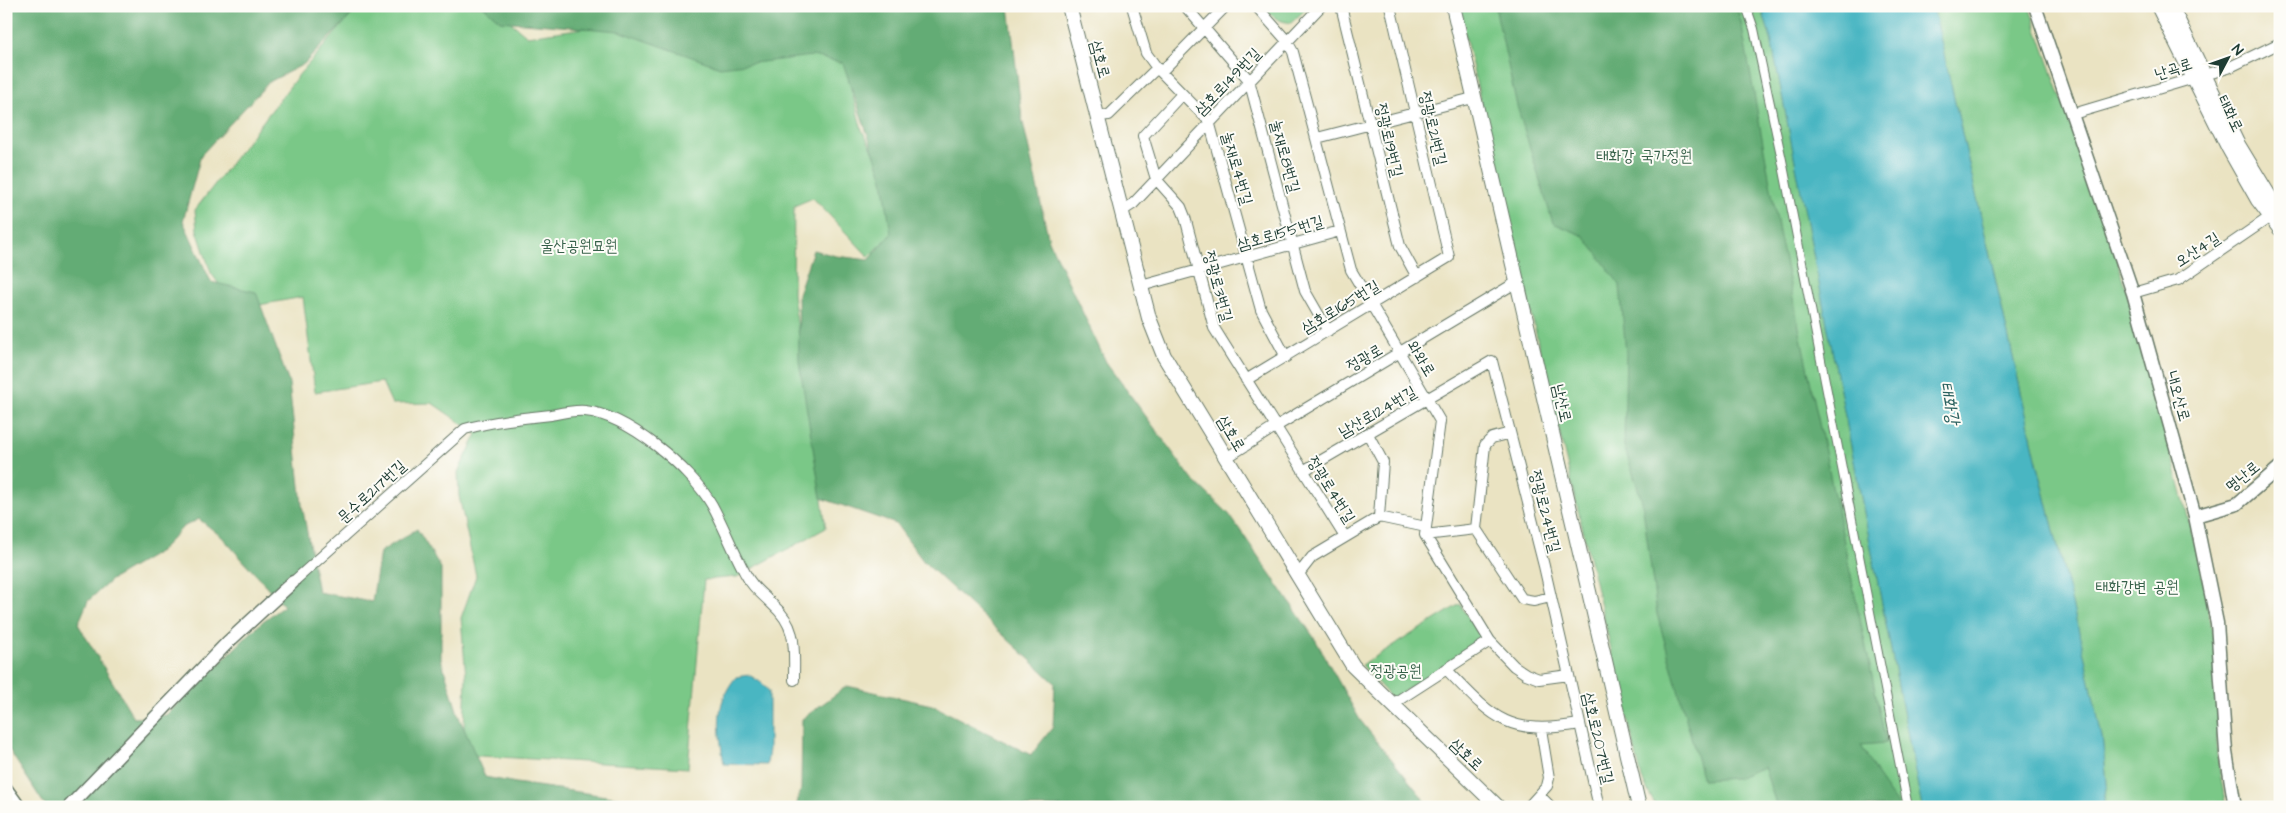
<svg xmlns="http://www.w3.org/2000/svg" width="2286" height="813" font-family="'Architects Daughter','Poor Story',sans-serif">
<rect width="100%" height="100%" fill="#fdfcf7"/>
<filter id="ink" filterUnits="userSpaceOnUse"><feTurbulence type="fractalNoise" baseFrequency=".02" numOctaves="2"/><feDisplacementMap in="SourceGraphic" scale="10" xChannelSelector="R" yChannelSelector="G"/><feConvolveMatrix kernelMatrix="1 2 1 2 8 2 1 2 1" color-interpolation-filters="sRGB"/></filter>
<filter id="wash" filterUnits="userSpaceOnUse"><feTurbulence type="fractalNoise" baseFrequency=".0096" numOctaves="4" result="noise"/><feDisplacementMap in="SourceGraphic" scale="20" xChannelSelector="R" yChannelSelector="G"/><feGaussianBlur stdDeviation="1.12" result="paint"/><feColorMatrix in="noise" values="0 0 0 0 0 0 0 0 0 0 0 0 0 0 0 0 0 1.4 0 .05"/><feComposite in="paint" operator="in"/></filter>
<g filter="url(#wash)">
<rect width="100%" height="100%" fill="#eae3c2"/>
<path fill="#7ac887" stroke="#4c825e" d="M359 6H492L527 36 651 19 842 54 862 130 908 217 869 257 813 198 794 206 793 294 826 528 737 577 704 580 688 768 463 755 466 677 461 618 476 576 459 496 458 472 477 434 432 403 392 404 382 382 315 392 303 297 237 309 211 273 197 230 195 210 297 77Z
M1262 6H1309L1291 23C1277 21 1271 16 1262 6Z
M1458 6H1761L1771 39 1922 807H1656L1642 779Z
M1933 6H2029L2110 237 2144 350 2201 567 2218 666 2217 755 2226 807H2103L2107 783 2102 737 2080 636 2036 458Z
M1460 604 1483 640 1392 699 1362 665Z"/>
<path fill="#63ac74" stroke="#417454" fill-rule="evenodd" d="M6 6H360L304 64 269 82 201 155 183 221 211 282 256 292 289 383 302 505 318 592 372 602 380 552 417 529 441 568V659L459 717 485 777 516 783 634 800 651 807H46L6 745ZM199 519 222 537 284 606 263 621 166 715 134 718 78 624 88 601 111 580 160 551 183 527Z
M483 6H1009L1022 118 1049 241 1106 362 1192 479 1229 514 1315 639 1360 720 1430 807H796L801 789 802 719 847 686 932 705 1031 755 1053 727 1055 683 924 562 896 524 821 498 799 361 798 294 813 250 836 256 869 260 891 234 883 179 843 63 812 56 720 67 619 31 500 21Z
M1495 6H1736L1741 22 1779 232 1886 743 1861 745 1880 780 1899 807H1777L1764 767 1736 778 1703 780 1657 614 1642 501 1624 446 1626 353 1620 285 1584 236 1553 223 1517 106Z"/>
<path fill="#48b6c2" stroke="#347a7b" d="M1761 6H1933L2036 458 2080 636 2102 737 2107 783 2103 807H1922L1771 39Z
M749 675 762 683 769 691V749L767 765 724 764C719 731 713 705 736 677Z"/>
</g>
<g filter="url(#ink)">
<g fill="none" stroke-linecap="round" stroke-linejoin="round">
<g stroke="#676" stroke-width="10">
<path id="pedestrian" d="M1746 6 1754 29 1782 160 1908 807"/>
</g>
<g stroke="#676" stroke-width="12">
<path id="minor" d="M1132 6 1146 53 1157 68 1209 121 1261 310 1286 357
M1185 6 1249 80 1305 291 1328 331
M1256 6 1287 41 1293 52 1351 270 1440 421 1425 535 1490 641 1514 666 1526 674 1539 679 1569 675
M1341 6 1400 246 1417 277
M1161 72 1226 6
M1182 94 1143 136 1156 179 1181 207 1185 217 1214 328 1345 537
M2073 114 2228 68 2280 43
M1098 116 1109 115 1157 68
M1317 138 1473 98
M1122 211 1133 204 1321 6
M1141 286 1340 231
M2133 293 2178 280 2270 217
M1246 380 1449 257 1390 6
M1510 433 1492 438 1485 445 1476 529 1522 599 1534 601 1551 597
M1226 458 1275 427 1517 282
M1303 471 1492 361 1544 566 1599 807
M1379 517 1426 527
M1425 535 1476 529
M1298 575 1312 557 1379 517 1383 462 1368 434
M293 582 465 429C493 421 522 418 551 415 561 413 574 410 585 411 627 415 691 468 712 505 724 527 733 551 745 573 752 587 761 593 772 604 798 627 794 648 794 680
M1446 669C1494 719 1507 736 1580 724
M1391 705 1490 641
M1540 796 1551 807
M1528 807 1547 786 1549 778 1541 729"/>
</g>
<g stroke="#676" stroke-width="15">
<path id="tertiary" d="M2035 6 2133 293 2195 516 2217 623 2226 752 2235 807
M2195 516 2237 504 2280 467
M6 789 19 807
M69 807 228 642 293 582"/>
</g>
<g stroke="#676" stroke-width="16">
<path id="secondary" d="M1069 6 1149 318 1164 356 1353 666 1498 807
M1453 6 1639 807
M2158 6 2228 147 2258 200 2280 229
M2171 6 2237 143 2280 214"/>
</g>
<use href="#pedestrian" stroke="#fff" stroke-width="8"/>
<use href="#minor" stroke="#fff" stroke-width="10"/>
<use href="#tertiary" stroke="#fff" stroke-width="12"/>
<use href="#secondary" stroke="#fff" stroke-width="14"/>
</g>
</g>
<g text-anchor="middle" stroke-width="4" stroke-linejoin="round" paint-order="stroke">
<g font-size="16" fill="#1f3d34" stroke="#fdfcf7">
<text transform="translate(1101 59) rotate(75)" y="6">삼호로</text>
<text transform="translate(2173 68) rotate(-18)" y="6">난곡로</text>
<text transform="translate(1227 81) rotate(-46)" y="6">삼호로149번길</text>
<text transform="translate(2231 113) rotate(64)" y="6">태화로</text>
<text transform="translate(1434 128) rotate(77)" y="6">정광로21번길</text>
<text transform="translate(1390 140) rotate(77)" y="6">정광로19번길</text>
<text transform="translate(1286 156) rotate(75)" y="6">눌재로8번길</text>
<text transform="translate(1238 168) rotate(74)" y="6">눌재로4번길</text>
<text transform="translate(1280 232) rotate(-16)" y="6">삼호로155번길</text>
<text transform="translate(2197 249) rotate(-33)" y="6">오산4길</text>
<text transform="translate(1219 286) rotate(75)" y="6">정광로3번길</text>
<text transform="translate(1340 306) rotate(-31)" y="6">삼호로165번길</text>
<text transform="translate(1364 357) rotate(-30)" y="6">정광로</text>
<text transform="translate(1422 358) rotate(59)" y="6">와와로</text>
<text transform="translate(2179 396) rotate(74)" y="6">내오산로</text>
<text transform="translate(1563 403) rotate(77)" y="6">남산로</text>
<text transform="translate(1377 411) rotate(-30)" y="6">남산로124번길</text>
<text transform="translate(1232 433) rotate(59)" y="6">삼호로</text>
<text transform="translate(2242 476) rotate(-39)" y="6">명난로</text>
<text transform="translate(1332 489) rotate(58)" y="6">정광로4번길</text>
<text transform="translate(371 491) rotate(-42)" y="6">문수로217번길</text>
<text transform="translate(1546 511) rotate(76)" y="6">정광로24번길</text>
<text transform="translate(1599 738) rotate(77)" y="6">삼호로207번길</text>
<text transform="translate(1467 754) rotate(44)" y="6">삼호로</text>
</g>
<g font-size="16" fill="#366049" stroke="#fdfcf7">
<text x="1644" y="161">태화강 국가정원</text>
<text x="579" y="251">울산공원묘원</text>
<text x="2137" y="592">태화강변 공원</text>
<text x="1396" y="676">정광공원</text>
</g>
<g font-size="18" font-style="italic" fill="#2b615f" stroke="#fdfcf7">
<text transform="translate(1950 403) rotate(79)" y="6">태화강</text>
</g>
</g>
<rect width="2286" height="813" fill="none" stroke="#fdfcf7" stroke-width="25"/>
<g transform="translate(2228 58) rotate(49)" stroke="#fdfcf7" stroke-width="4" paint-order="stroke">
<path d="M0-4L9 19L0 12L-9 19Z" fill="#1f3d34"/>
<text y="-8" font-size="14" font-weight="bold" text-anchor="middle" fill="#1f3d34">N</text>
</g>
</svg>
